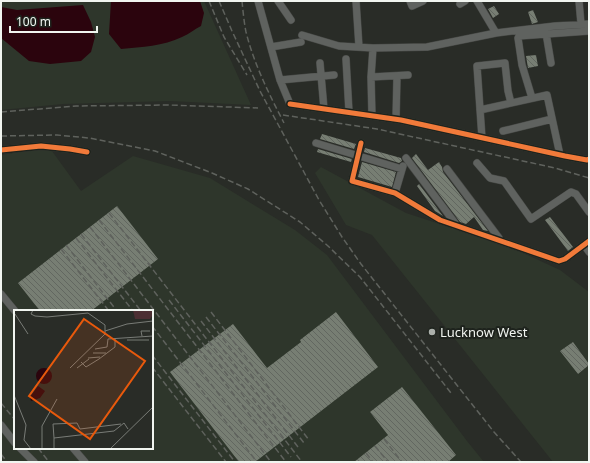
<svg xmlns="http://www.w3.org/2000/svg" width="590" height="463" font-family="'Noto Sans',sans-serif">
<defs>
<pattern id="building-back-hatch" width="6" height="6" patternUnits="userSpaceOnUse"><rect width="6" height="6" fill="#777e73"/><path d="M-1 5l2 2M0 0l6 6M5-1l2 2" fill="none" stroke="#626760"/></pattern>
</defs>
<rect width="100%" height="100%" fill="#292c27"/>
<path fill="#2e362b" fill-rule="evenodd" d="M1 1H204L251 105 170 101 63 104 1 110Z
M49 147 81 191 133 156 210 178 295 230 327 255 467 441 484 462H1V155ZM15 311H152V448H15Z
M321 167 406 213 510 247 560 270 589 292V462H553L372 235 346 225 315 173Z"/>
<path fill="#2b040d" d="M111 1H200L204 13 201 26C195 29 189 34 182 37 163 46 142 47 121 49L109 34Z
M83 5 91 22 95 37 91 52 81 61 50 64 29 61 1 38V7L17 10Z"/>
<path fill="url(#building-back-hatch)" d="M494 6 499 14 493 18 488 9Z
M533 10 538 22 532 24 528 12Z
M536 55 538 66 528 68 526 56Z
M322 134 356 144 354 149 320 139Z
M365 148 401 158 402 161 399 163 364 152Z
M318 149 352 159 351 162 317 152Z
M416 154 428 170 439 162 442 167 443 172 488 231 483 230 474 217 466 224 460 222 412 158Z
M362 162 396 172 392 187 358 177Z
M419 184 443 216 435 211 417 186Z
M117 206 158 259 91 311H40L18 283Z
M550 217 573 247 568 251 545 220Z
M336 312 378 367 255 462H239L170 372 233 324 267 368 301 342 300 340Z
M573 342 589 364V365L578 374 560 351Z
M402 387 456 455 448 462H354L388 435 370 412Z"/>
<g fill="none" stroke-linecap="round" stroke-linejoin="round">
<g stroke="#474946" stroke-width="8">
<path id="minor" d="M258 1 280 80 290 104 401 120 565 156 587 160 589 159
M278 1 291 20
M356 1 359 47
M410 1 412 6 423 1
M477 1 496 33 555 26 589 24
M579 1 581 24
M460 4 465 1
M546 33 551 63
M302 35 339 46 373 48 427 47 496 33
M271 47 301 42
M346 59 349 112
M320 63 324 109
M371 77 373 48
M280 80 334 75
M532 98 522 65 518 38 519 36 589 31
M480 110 547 95 560 155
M372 116 371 77 408 75
M396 119 397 76
M503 131 552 119
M482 138 477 66 505 63 508 91 511 103
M316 143 402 169
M361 143 352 181 395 193 440 220 559 261 565 259 589 241
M1 150 41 146 70 149 87 152
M406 158 455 223 454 225
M477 163 490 178 504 181 531 219 571 192 576 194 589 212
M447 169 499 238 498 240
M395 193 403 166
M584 245 589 252
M1 294 15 311
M1 425 15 443
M20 448 34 462
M73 448 85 462"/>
</g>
<use href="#minor" stroke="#5f625f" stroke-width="7"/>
<path stroke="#5f625d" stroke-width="1.5" stroke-dasharray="6 3" stroke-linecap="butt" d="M209 1 224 37 247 75
M219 1 232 31 260 91 319 200 342 237 361 264 494 432 521 462
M242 1C243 11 244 22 246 32 254 64 269 94 284 123
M1 112 76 106 168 105 258 108
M283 115 377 129 555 168 589 178
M1 136 57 135 89 138 155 151 212 173 248 189 300 222 328 246 360 277 451 393
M109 213 302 462
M99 220 286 462
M90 227 271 462
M81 234 141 311
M76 238 133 311
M66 245 117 311
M61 249 109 311
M169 300 291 457
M211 312 309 440
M206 317 304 443
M201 321 298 447
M152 326 257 462
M152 355 235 462
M152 367 226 462
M1 403 15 420
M384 439 402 462
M375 446 388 462
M38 448 49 462
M366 453 373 462
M1 454 7 462"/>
<g stroke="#1e231d" stroke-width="8">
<path id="cycleway" d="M290 104 401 120 565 156 587 160 589 159
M361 143 352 181 395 193 440 220 559 261 565 259 589 241
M1 150 41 146 70 149 87 152"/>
</g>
<use href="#cycleway" stroke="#f17a3a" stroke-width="5"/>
</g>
<circle fill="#abafaa" stroke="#1e231d" stroke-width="1.5" cx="432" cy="332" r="4"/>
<g text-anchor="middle" stroke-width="4" stroke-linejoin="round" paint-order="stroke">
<g font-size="13" fill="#f1f5f0" stroke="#1e231d" text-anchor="start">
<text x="440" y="337">Lucknow West</text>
</g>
</g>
<g transform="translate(14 310)">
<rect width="139" height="139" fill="#292c27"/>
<path d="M119 0H138V6L136 9H121Z" fill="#4c2f33"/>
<path d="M22 66a8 8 0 1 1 16 0a8 8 0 1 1-16 0ZM24 76 31 81 26 88 17 91 16 87Z" fill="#2b040d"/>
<path fill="none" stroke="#797c77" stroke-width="1" d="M19 0 17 4 21 6 33 7 74 3 91 15V24L56 58M1 4 14 24M91 21 113 14 139 11M128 26 127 21H136M113 30H135M81 39 93 37 94 29 139 26M79 43H92M74 48 86 47M67 52 72 57 85 49 101 37V28M63 58 75 49M0 85 12 115 10 130 17 139M40 128 39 114 63 113 66 119 107 114M28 139V116L43 89M40 139V128L100 121 110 113 114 119M96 139 139 97"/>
<path fill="#e8590c" fill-opacity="0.15" stroke="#e8590c" stroke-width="2" d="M70 9 131 51 76 129 15 86Z"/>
<rect width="139" height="139" fill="none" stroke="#f1f5f0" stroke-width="2"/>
</g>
<rect width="590" height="463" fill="none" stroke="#f1f5f0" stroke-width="4"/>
<path d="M10 26v6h87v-6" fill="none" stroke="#f1f5f0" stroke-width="2"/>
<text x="16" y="26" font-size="12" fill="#f1f5f0" stroke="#1e231d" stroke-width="3" paint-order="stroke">100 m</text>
</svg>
